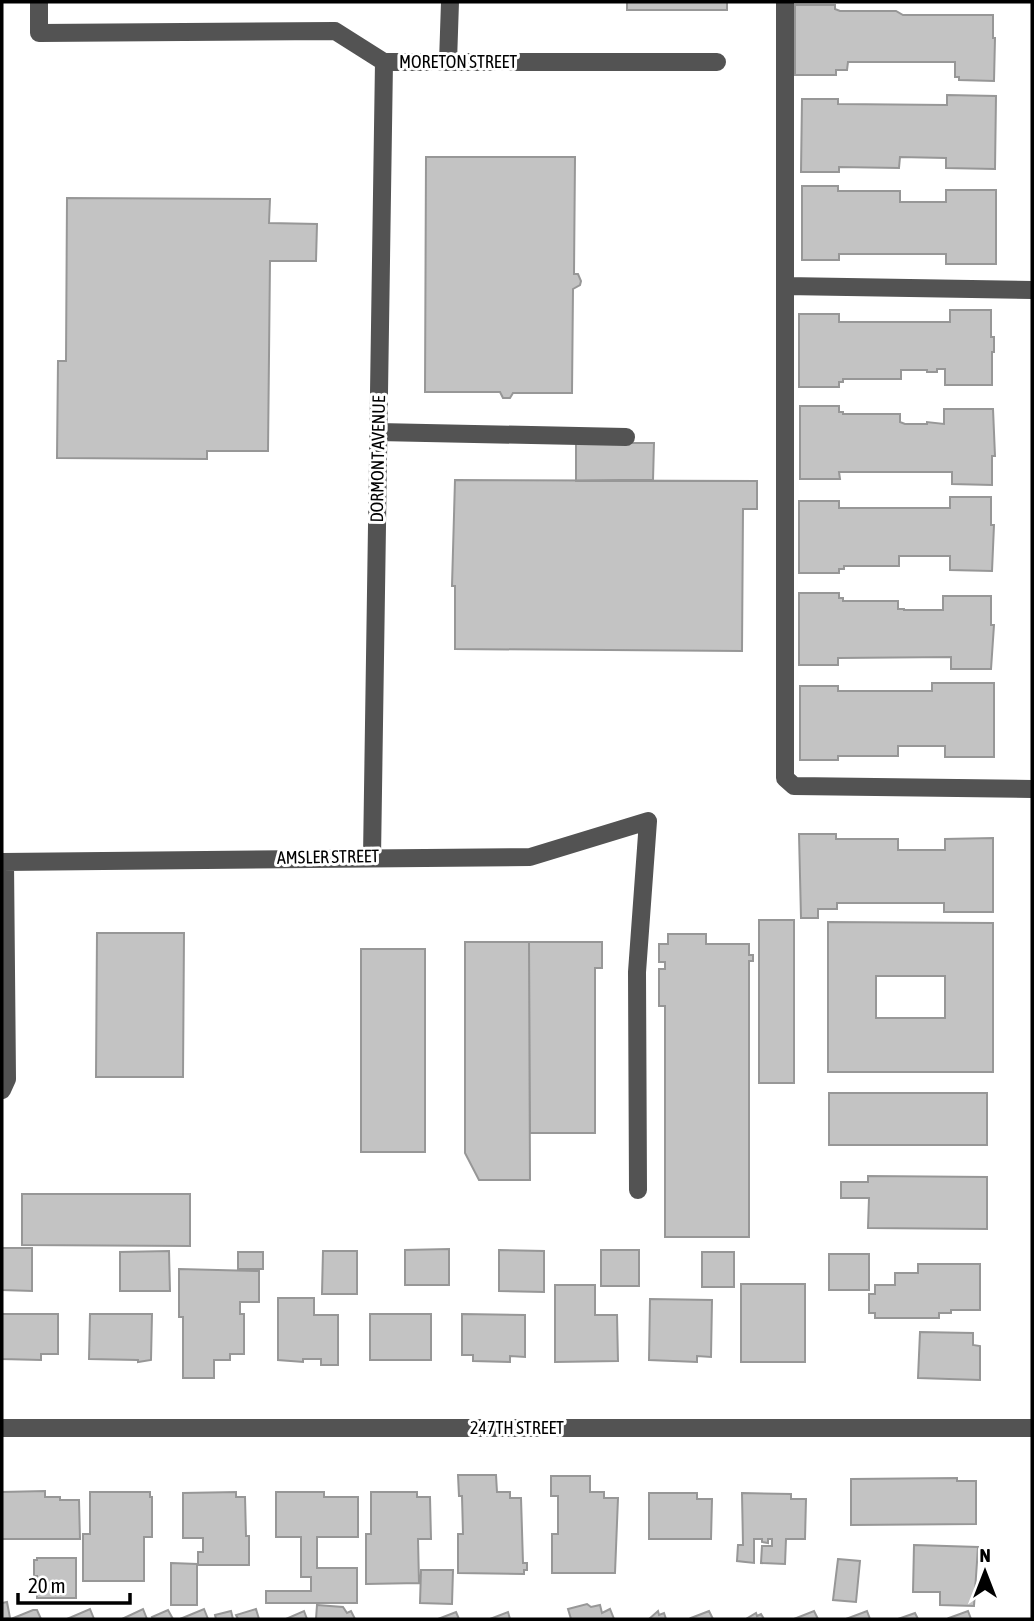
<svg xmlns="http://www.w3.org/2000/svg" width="1034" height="1621" font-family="'Asap Condensed',sans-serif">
<rect width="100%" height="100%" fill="#fff"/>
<path fill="#c3c3c3" stroke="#979797" stroke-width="2" fill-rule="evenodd" d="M627 2H727V10H627Z
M795 5H835V9L840 11H896L903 15H993V38H995L994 81 959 80V77H955V62H848L847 70H836V75H795Z
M947 95 996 96 995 169 946 168V158L900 157 899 168 839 167V172H801L802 99H838V104L947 105Z
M426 157H575L574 274H578L581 281 580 285 573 289 572 393H513L510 398H503L500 392H425Z
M802 186H838V191H900V202H946V190H996V264H946V254H839V260H802Z
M67 198 270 199 269 223 317 224 316 261H270L268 451H207V459L57 458 58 361H66Z
M950 310H991V337H994V352H992V385H945V369H937V372H927V370H901V379H843V382H839V387H799V314H839V322H950Z
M800 406H839V412H843V414H900V422L905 424H927V422L944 424V409H993L995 456H992V485L952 484V472H839L840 479H800Z
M576 443H654L653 480 576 481Z
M455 480 757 481V509H743L742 651 455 649V586H452Z
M950 497H991V525H994L992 571 950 570V556H899V566H844V569H839V573H799V501H839V508H950Z
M799 593H839V598H843V601H898V609H904V610H943V596H991V625H994L991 669H951V657L838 658V665H799Z
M932 683H994V757H945V746H898V756H838V760H800V686H838V691H932Z
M799 834H836V839H898V850H945V839L993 838V912H944V903H837V909H818V918H801Z
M759 920H794V1083H759Z
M828 922 993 923V1072H828ZM876 976H945V1018H876Z
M97 933H184L183 1077H96Z
M668 934H706V944H749V955H753V961H749V1237H665V1006H659V969H665V962H659V944H668Z
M465 942H529L530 1180H479L465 1153Z
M529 942H602V968H595V1133H530Z
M361 949H425V1152H361Z
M829 1093H987V1145H829Z
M868 1176 987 1177V1229L868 1228 869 1198H841V1182H868Z
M22 1194H190V1246L22 1245Z
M2 1248H32V1291L2 1290Z
M449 1249V1285H405V1250Z
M499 1250 544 1251V1292L499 1291Z
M601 1250H639V1286H601Z
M169 1251 170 1291H120V1252Z
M323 1251H357V1294H322Z
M238 1252H263V1269H238Z
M702 1252H734V1287H702Z
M829 1254H869V1290H829Z
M918 1264H980V1310H951V1313H939V1318H875V1313H869V1294H875V1285H895V1273H918Z
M179 1269 259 1271V1302H240V1314H244V1354H230V1360H214V1378H183V1317H179Z
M741 1284H805V1362H741Z
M555 1285H595V1315H617L618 1361 555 1362Z
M278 1298H314V1315H338V1365H321V1359H303V1362L278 1360Z
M650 1299 712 1300 711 1357 697 1356V1362L649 1360Z
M2 1314H58V1354H41V1360L2 1359Z
M90 1314H152L151 1360 138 1362V1360L89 1359Z
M370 1314H431V1360H370Z
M462 1314 525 1315V1357L510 1356V1362L473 1361V1355H462Z
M920 1332 973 1333V1345L980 1346V1380L918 1378Z
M458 1475H496L497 1492H510V1498H521L523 1563H527V1570H524V1574L458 1573V1534H463L462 1496H459Z
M551 1476H590V1492H604V1498H618L615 1573H552V1534H558V1496H551Z
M957 1478V1481H976V1524L851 1525V1479Z
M45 1491V1497H60V1500H79L80 1539H2V1492Z
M90 1492H150V1497H152V1537H144V1581H83V1534H90Z
M236 1492V1497H245L246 1536H249V1565H198V1552H203V1538H183V1493Z
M276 1492H324V1497H358V1537H317V1568H357V1603H266V1591H311V1577H301V1537H276Z
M371 1492H417V1497H430L431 1539H418L419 1583 366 1584V1534H371Z
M649 1493H697V1499H712L711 1539H649Z
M742 1493 791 1494V1499H806L805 1539H786L785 1564 761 1563 762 1546H772V1539H768V1543L762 1542V1539H754V1563L737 1561 738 1545H743Z
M914 1545 978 1547 974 1606 940 1605V1592H913Z
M37 1558H76V1598H37V1576H34V1560H37Z
M838 1559 860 1561 856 1602 833 1600Z
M171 1563 197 1564V1605H171Z
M421 1570H453L452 1604 420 1603Z
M7 1602 10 1618 2 1619V1603Z
M587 1604 591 1607 600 1605 602 1613 610 1609 614 1619H571L568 1609Z
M317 1605 343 1607 347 1613 351 1611 355 1619H316Z
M90 1609 94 1619H67Z
M143 1609 147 1619H122Z
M204 1609 208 1619H180Z
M256 1609 259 1619H238L236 1615Z
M33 1610H37L41 1619H11Z
M168 1610 173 1619H153L152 1617Z
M231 1611 233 1619H216L215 1615Z
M304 1611 307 1619H286Z
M658 1611 659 1615 664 1613 666 1619H649Z
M709 1611 713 1619H692L691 1618Z
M814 1611 818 1619H794Z
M867 1611 870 1619H846Z
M968 1611 971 1619H950L949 1618Z
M456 1612 459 1619H438Z
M508 1612 510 1619H490Z
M756 1613 757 1616 761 1614 764 1619H746Z
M915 1613 918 1619H898Z"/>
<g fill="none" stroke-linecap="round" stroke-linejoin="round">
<path stroke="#535353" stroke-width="18" d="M39 2V33L335 31 384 62H717
M785 2V778L794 786 1032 789
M448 62 450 2
M785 286 1032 290
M378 432 626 437
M372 857 384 62
M2 862 530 857 648 821 637 972 638 1190
M2 1090 7 1079 5 862
M2 1428H1032"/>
</g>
<g text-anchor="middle" stroke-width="6" stroke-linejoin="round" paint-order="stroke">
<g font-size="18" fill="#000" stroke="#fff">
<text x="458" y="68">MORETON STREET</text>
<text transform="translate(378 459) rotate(-89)" y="6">DORMONT AVENUE</text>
<text transform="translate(328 857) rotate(-1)" y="6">AMSLER STREET</text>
<text x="517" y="1434">247TH STREET</text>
</g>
</g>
<rect width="1034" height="1621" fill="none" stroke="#000000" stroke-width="7"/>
<g transform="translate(985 1572)" stroke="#ffffff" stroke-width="5" paint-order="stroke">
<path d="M0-5L12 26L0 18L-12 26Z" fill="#000000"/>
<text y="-10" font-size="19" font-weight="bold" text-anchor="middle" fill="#000000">N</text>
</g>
<path d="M18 1593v10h112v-10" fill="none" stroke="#000000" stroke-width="3.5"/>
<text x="28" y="1593" font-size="21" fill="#000000" stroke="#ffffff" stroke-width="5" paint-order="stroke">20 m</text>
</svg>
